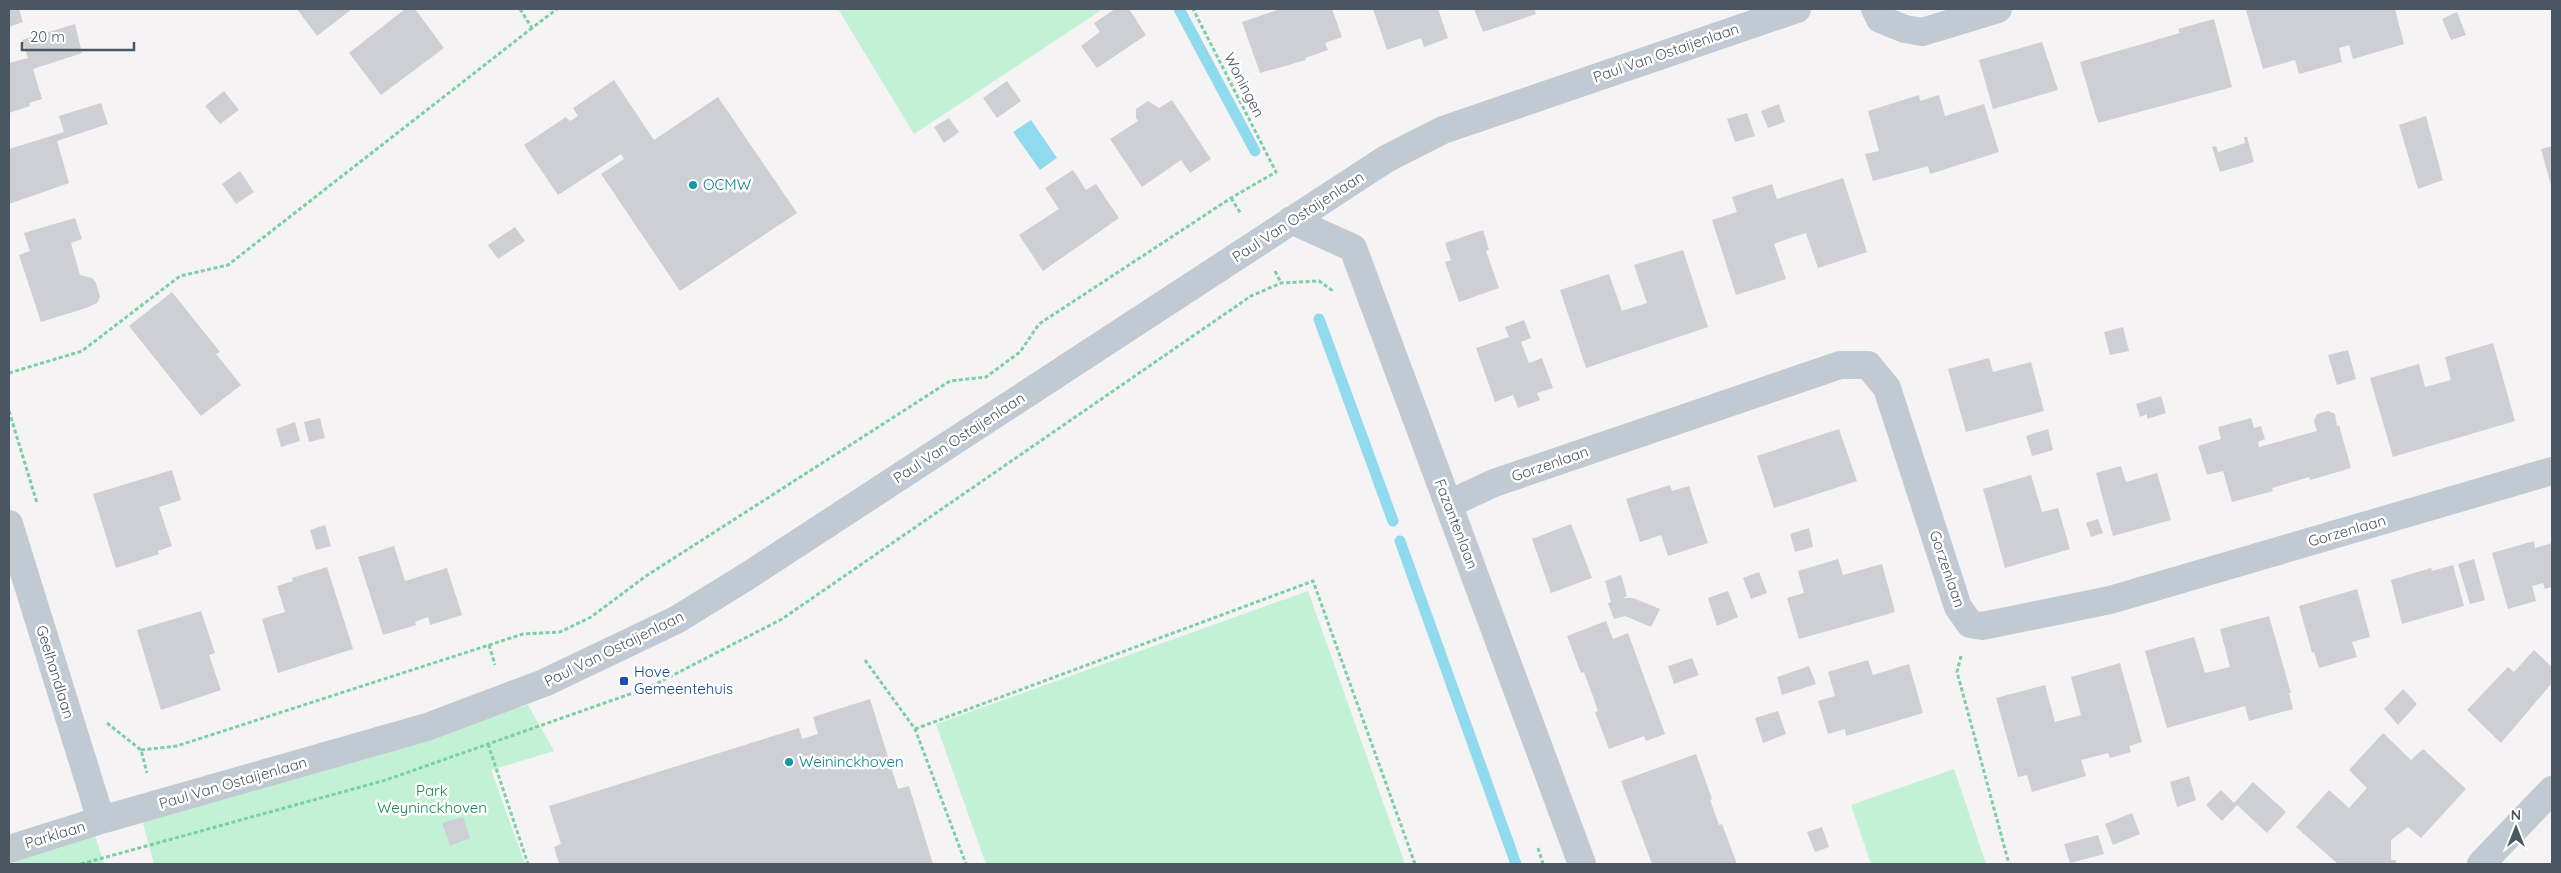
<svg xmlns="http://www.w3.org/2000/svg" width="2561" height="873" font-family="Quicksand,sans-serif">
<rect width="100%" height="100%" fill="#f5f3f3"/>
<path fill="#c3f1d5" d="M838 9H1103L914 134Z
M1308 591 1405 864H986L936 724Z
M528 705 554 751 491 770 525 864H154L142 820Z
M1954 769 1986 864H1871L1851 805Z
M94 832 104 864H9V861Z"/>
<path fill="#90daee" d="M1031 120 1057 158 1040 170 1013 132Z"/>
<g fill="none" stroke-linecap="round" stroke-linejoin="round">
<path stroke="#90daee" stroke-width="11" d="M1179 9 1255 151
M1319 319 1393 521
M1400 541 1516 864"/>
</g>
<path fill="#cdcfd5" d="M9 9H19L23 22 9 27Z
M297 9H352L317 36Z
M405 9H415L444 48 381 95 349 53Z
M1115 9H1129L1146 35 1097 68 1081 46 1100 32 1094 23Z
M1280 9H1332L1342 37 1325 43 1328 50 1305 58 1306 60 1260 73 1242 22Z
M1373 9H1438L1448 38 1424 47 1421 38 1387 50Z
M1474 9H1534L1536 14 1483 32Z
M2252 9H2395L2404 44 2353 59 2349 45 2339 48 2342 62 2299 74 2295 60 2263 69 2246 10Z
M2457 12 2466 35 2451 40 2442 19Z
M2214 19 2232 87 2098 123 2080 62 2180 33 2178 29Z
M75 24 82 53 33 69 42 99 29 103 30 106 9 113V63L28 58 22 40Z
M2042 42 2058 90 1993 109 1979 60Z
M614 80 654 140 718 97 797 213 680 291 601 174 624 159 621 154 558 195 524 145 566 117 570 121 578 116 573 108Z
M1007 81 1021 101 997 118 983 98Z
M224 91 239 110 220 124 205 106Z
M1919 95 1920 101 1939 95 1945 116 1984 104 1999 152 1930 174 1928 166 1873 181 1865 154 1879 151 1868 111Z
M1172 100 1211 159 1190 173 1181 160 1142 187 1110 139 1138 121 1136 118V109L1148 101 1159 108Z
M101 103 108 124 57 141 69 183 9 204V149L64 132 59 116Z
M1779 104 1785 122 1768 128 1761 111Z
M1747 113 1755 136 1735 142 1727 119Z
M2426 116 2443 180 2418 189 2399 125Z
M949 118 959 132 944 143 934 127Z
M2244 137H2247L2254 162 2220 172 2212 147 2216 146 2218 152 2245 143Z
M2552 146V189L2541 149Z
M1073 170 1086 190 1096 184 1119 218 1043 271 1019 235 1059 209 1045 188Z
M240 171 254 192 236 204 222 184Z
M1843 178 1867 252 1818 268 1806 233 1790 238 1774 244 1786 279 1736 295 1712 220 1737 212 1732 197 1772 184 1777 199Z
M75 218 82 239 71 243 80 275 92 278 96 283 100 297 97 303 86 308 41 322 19 255 30 251 24 233Z
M515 227 525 241 498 259 488 245Z
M1483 230 1489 250 1486 251 1499 288 1459 302 1445 262 1451 260 1445 243Z
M1683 250 1708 327 1586 368 1560 290 1609 274 1622 311 1647 303 1634 265Z
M172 292 220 352 216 354 241 385 201 416 129 326Z
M1524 320 1531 338 1521 342 1529 363 1542 358 1553 388 1537 393 1540 400 1518 408 1513 395 1495 402 1476 348 1509 337 1505 327Z
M2123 327 2129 351 2110 355 2104 332Z
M2493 343 2515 421 2393 457 2370 378 2419 364 2425 387 2451 380 2445 357Z
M2348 350 2356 379 2337 385 2328 355Z
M1989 358 1993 372 2031 362 2044 411 1966 432 1948 369Z
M2161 396 2166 413 2147 419V414L2140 417 2136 404Z
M2328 411 2335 414 2337 426 2339 425 2351 468 2310 480 2309 477 2289 483 2272 488 2273 491 2232 502 2223 471 2207 475 2198 446 2221 439 2218 427 2251 418 2254 428 2261 426 2265 439 2258 442 2259 447 2317 431 2314 421 2317 414Z
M320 418 325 438 309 442 304 422Z
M295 422 300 441 281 447 276 429Z
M1839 429 1857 481 1774 508 1757 456Z
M2048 429 2053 450 2032 456 2026 436Z
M2121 466 2126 482 2157 473 2171 520 2113 536 2096 473Z
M172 470 181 500 159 507 172 546 158 551 159 554 116 568 93 494Z
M2031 475 2042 512 2058 508 2070 549 2005 568 1983 489Z
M1670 485 1672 491 1689 486 1708 543 1668 556 1661 535 1640 542 1626 499Z
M2098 519 2103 533 2091 537 2086 523Z
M1571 524 1592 578 1551 593 1532 539Z
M325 525 331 546 316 550 310 530Z
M1809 528 1813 547 1795 552 1790 534Z
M2534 541 2535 548 2552 543V587L2545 589 2543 583 2532 586 2536 601 2508 609 2492 553Z
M394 546 405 581 447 568 462 615 430 625 428 617 415 622 416 625 383 635 358 557Z
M1838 559 1843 575 1882 564 1895 612 1799 639 1787 598 1804 593 1798 571Z
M2474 559 2485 600 2470 604 2458 564Z
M2453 565 2464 606 2402 624 2391 580 2431 568 2432 571Z
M327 567 353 649 278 673 262 619 285 612 277 586 293 581 292 578Z
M1759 572 1767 593 1751 599 1743 578Z
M1621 575 1627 596 1623 598H1633L1660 609 1651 627 1625 616 1614 619 1608 603 1611 602 1605 581Z
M2357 589 2370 637 2352 642 2357 657 2319 668 2314 652 2312 653 2299 606Z
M1728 591 1738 617 1717 626 1708 598Z
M201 611 215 653 209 655 221 690 161 710 137 630Z
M2269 616 2291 693H2289L2293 709 2249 721 2245 706 2167 728 2145 651 2194 637 2205 673 2230 667 2220 629Z
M1606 621 1613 639 1628 633 1665 734 1646 741 1644 736 1609 749 1595 712 1598 711 1591 691 1584 672 1581 673 1567 636Z
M2534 650 2552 667V683L2501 743 2467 710 2508 667 2514 672Z
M1692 658 1699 675 1674 684 1668 666Z
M1868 660 1873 675 1909 664 1923 713 1846 736 1845 729 1828 734 1818 701 1835 696 1828 672Z
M2120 663 2142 742 2129 746 2131 752 2110 758 2108 753 2081 760 2086 776 2032 792 2027 775 2018 777 1996 698 2045 685 2055 722 2081 715 2071 677Z
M1809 666 1816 684 1782 695 1777 677Z
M2403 689 2417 704 2398 725 2384 709Z
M870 699 898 789 909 786 933 864H559L554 847 561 844 549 806 799 728 802 739 818 734 813 717Z
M1778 711 1786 734 1763 743 1755 718Z
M2383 733 2411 760 2423 749 2466 789 2421 838 2408 827 2391 840V860H2396V864H2338L2296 827 2329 790 2349 808 2367 788 2349 770Z
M1696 754 1712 799 1710 800 1719 825 1722 824 1737 864H1652L1621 781Z
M2189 776 2196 800 2177 807 2170 782Z
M2253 782 2286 812 2267 833 2237 805 2222 821 2206 805 2221 790 2234 803Z
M2132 813 2140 834 2113 845 2105 824Z
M463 817 470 838 450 846 442 823Z
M1822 827 1829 847 1815 852 1807 832Z
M2098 835 2104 854 2070 863 2064 844Z"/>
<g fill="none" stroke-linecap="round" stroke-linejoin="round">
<path stroke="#7ad0a6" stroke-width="3" stroke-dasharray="4 2.5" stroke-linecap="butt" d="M520 9 532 28 557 9
M1231 198 1241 214
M1275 271 1281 283
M9 373 82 351 180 276 228 265 532 28
M9 411 37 503
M489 645 495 665
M1961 656 1957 672 2009 864
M865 660 915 729 966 864
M107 723 141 750 147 773
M915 729 1313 581 1415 864
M488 744 528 864
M141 750 177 746 523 634 560 632 591 617 646 576 950 381 986 377 1020 352 1039 324 1231 198 1276 172 1193 9
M1538 848 1543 864
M81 864 386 780 650 687 782 619 1251 296 1281 283 1319 281 1333 291"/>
<path stroke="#c1cad2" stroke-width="28" d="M1875 9 1880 19 1905 29 1922 32 1998 9
M1291 220 1353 248 1582 864
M1449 504 1494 483 1840 365H1868L1887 388 1958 607 1970 624 1982 626 2110 600 2552 471
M9 524 101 820
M9 849 101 820 427 727 544 683 676 620 746 577 1386 159 1443 130 1797 9
M2481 864 2552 790"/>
</g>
<g fill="#0f9aa8" stroke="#fff" stroke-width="2">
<circle cx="693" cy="185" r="5"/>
<circle cx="789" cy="762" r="5"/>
</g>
<rect fill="#1a4fb4" stroke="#fff" stroke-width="2" x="619" y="676" width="10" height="10" rx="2.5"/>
<g text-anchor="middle" stroke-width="5" stroke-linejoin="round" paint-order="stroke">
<g font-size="15" fill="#4a5661" stroke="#fff">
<text transform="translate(1666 53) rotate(-19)" y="5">Paul Van Ostaijenlaan</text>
<text transform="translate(1244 85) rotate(63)" y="5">Woningen</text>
<text transform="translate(1298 217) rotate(-33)" y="5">Paul Van Ostaijenlaan</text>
<text transform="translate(959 438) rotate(-33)" y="5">Paul Van Ostaijenlaan</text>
<text transform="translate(1550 464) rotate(-19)" y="5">Gorzenlaan</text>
<text transform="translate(1456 524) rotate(69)" y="5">Fazantenlaan</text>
<text transform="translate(2347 531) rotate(-16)" y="5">Gorzenlaan</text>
<text transform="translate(1947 569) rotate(71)" y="5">Gorzenlaan</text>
<text transform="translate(614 649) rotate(-26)" y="5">Paul Van Ostaijenlaan</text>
<text transform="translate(55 672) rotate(73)" y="5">Geelhandlaan</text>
<text transform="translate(233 783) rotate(-16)" y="5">Paul Van Ostaijenlaan</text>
<text transform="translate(55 835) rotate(-17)" y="5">Parklaan</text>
</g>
<g font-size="15" fill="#0d838f" stroke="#fff" text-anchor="start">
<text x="703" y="190">OCMW</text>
<text x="799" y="767">Weininckhoven</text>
</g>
<g font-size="15" fill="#164399" stroke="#fff" text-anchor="start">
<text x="634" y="677">Hove<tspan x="634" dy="17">Gemeentehuis</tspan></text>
</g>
<g font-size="15" fill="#17864f" stroke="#fff">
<text x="432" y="796">Park<tspan x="432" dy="17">Weyninckhoven</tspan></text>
</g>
</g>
<rect width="2561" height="873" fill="none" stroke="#4a5661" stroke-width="20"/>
<g transform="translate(2516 828)" stroke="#ffffff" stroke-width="4" paint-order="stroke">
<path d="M0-4L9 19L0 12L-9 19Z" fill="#4a5661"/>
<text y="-8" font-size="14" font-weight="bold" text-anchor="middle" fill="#4a5661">N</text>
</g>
<path d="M22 42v8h112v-8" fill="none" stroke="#4a5661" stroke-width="2.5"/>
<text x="30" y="42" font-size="15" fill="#4a5661" stroke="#ffffff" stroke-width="4" paint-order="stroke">20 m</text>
</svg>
